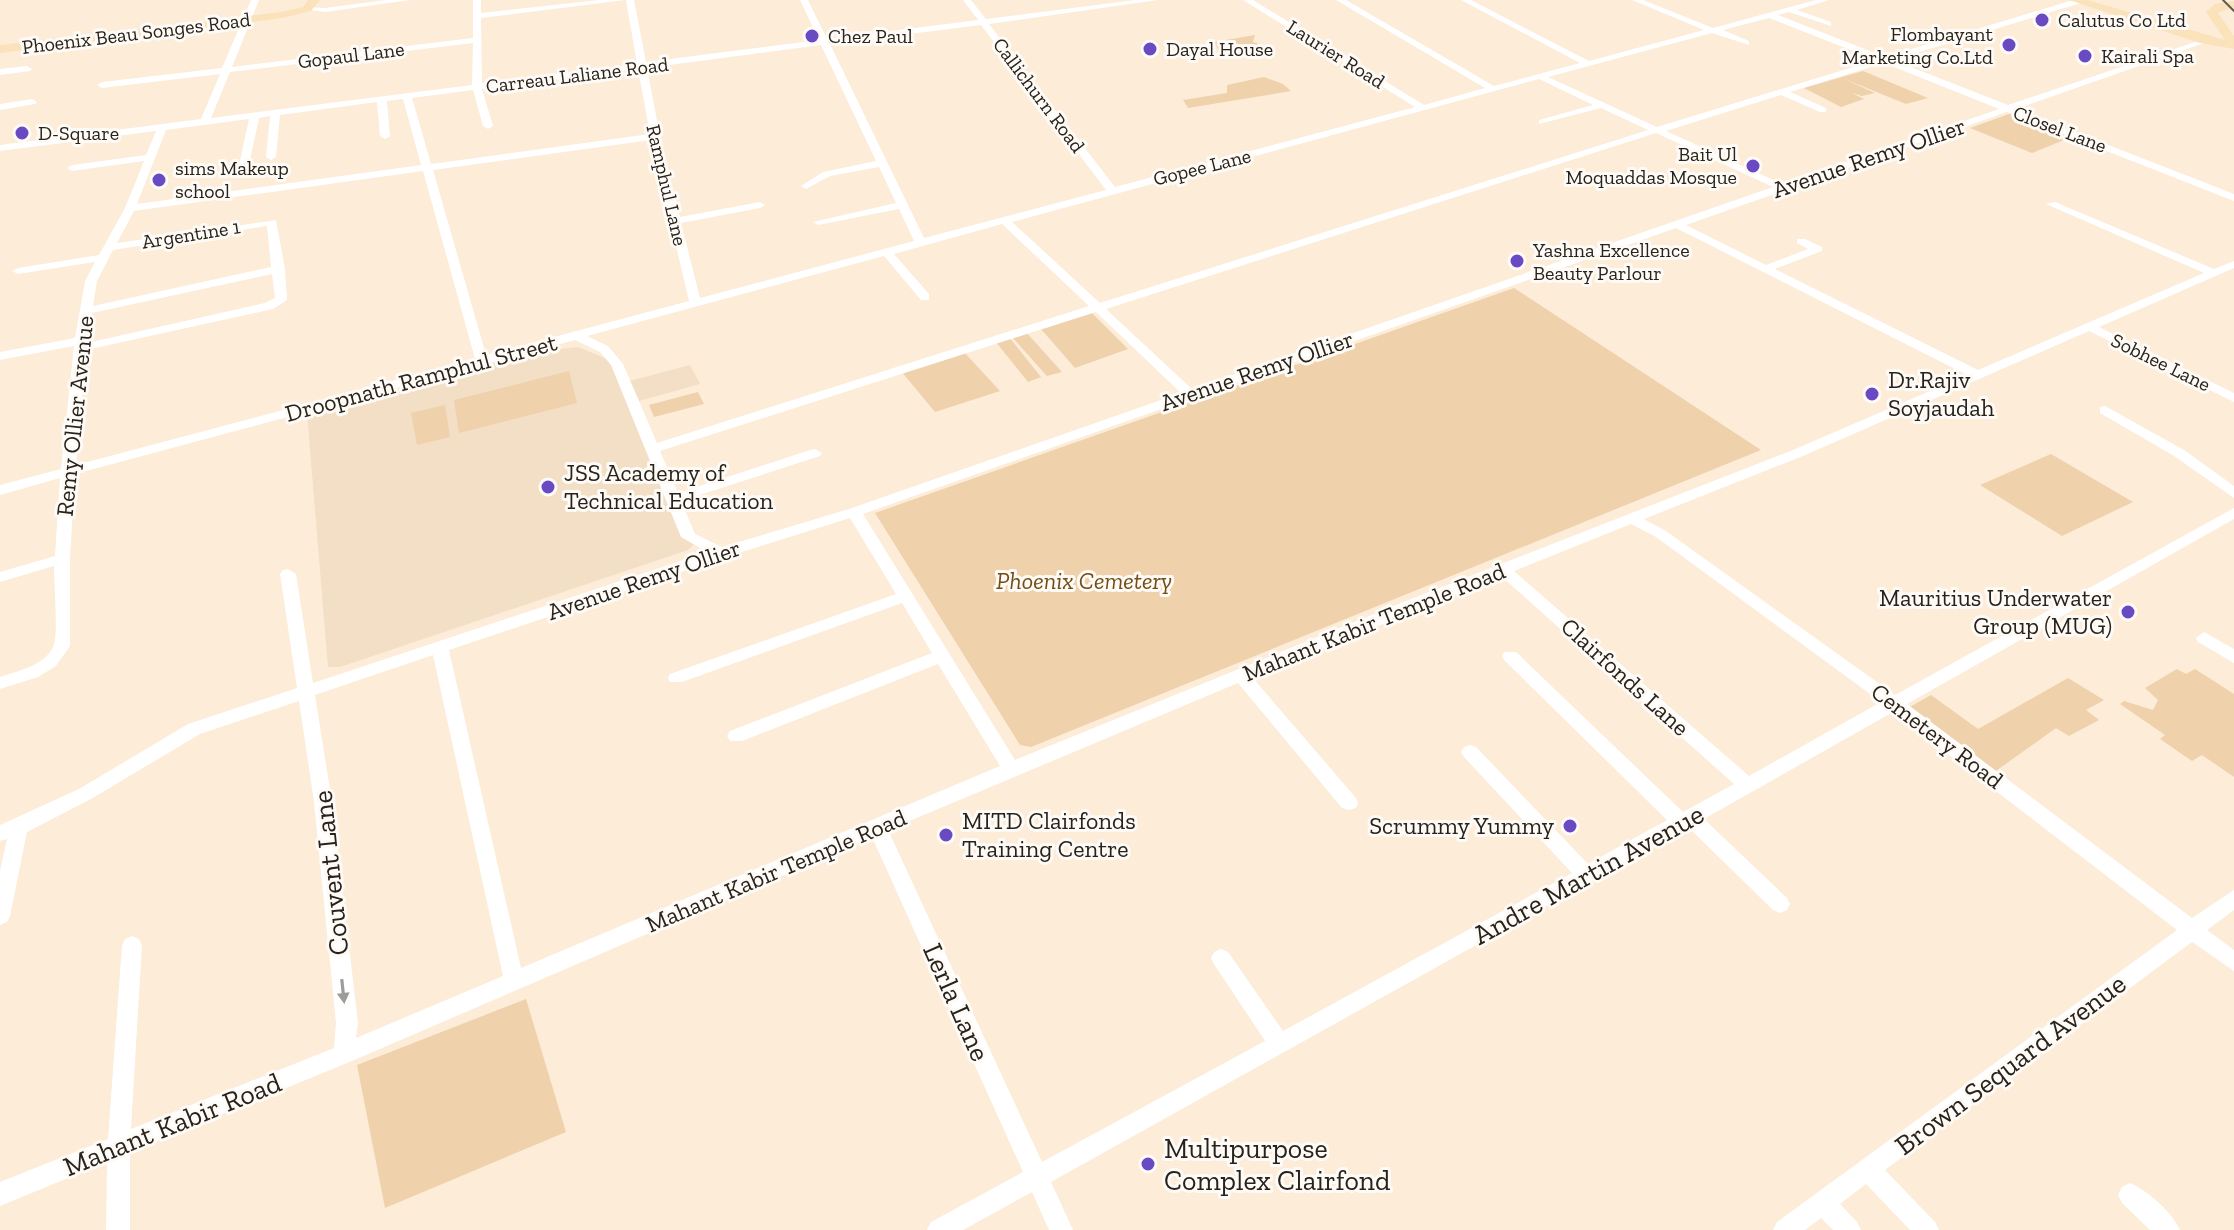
<svg xmlns="http://www.w3.org/2000/svg" width="2234" height="1230" font-family="'Zilla Slab',serif">
<rect width="100%" height="100%" fill="#fcecd8"/>
<path fill="#f3dec6" d="M578 347 612 361 695 543 688 550 340 667H328L307 412 543 351Z
M690 365 700 384 639 401 630 381Z"/>
<path fill="#efd1ac" d="M1255 35 1253 42 1272 48 1253 57 1219 51 1214 42Z
M1863 71 1928 98 1906 104 1842 78 1875 93 1862 96 1852 93 1864 99 1841 107 1804 88Z
M1264 77 1283 84 1291 91 1188 108 1183 100 1227 93V85Z
M2012 113 2074 136 2032 153 1970 128Z
M1514 288 1761 450 1031 747 1020 745 875 513Z
M1091 312 1128 349 1075 368 1041 329Z
M1026 332 1062 372 1047 376 1012 337Z
M1009 337 1041 377 1028 382 995 341Z
M964 352 1000 391 935 412 901 371Z
M569 371 577 403 459 433 454 400Z
M698 392 704 404 654 417 649 405Z
M445 405 450 437 417 445 411 413Z
M2051 454 2133 502 2062 536 1980 485Z
M2177 669 2186 674 2195 669 2234 694V777L2202 755 2192 761 2160 739 2165 735 2120 704 2124 701 2153 710 2158 700 2145 688Z
M2068 678 2104 700 2086 710 2099 720 2069 736 2056 728 1993 773 1908 708 1931 695 1978 729Z
M526 999 566 1132 385 1208 357 1065Z"/>
<g fill="none" stroke-linecap="round" stroke-linejoin="round">
<path fill="#fff" fill-rule="evenodd" d="M251 0H259L232 67 473 38V0H481V13L599 0H625L481 18 482 83 637 64 626 0H634L646 62 819 40 800 0H808L827 39 978 20 963 0H971L986 19 1135 0H1158L989 24 1115 187 1415 107 1243 0H1253L1424 105 1485 88 1336 0H1346L1494 86 1580 63 1461 0H1471L1589 61 1704 30 1632 0H1643L1713 28 1816 0H1829L1797 10 1831 22V26L1789 12 1778 15 1885 57 2073 0H2081V3L1893 60 2008 105 2207 38V42L2016 109 2234 194V201L2007 112 1686 225 1766 265 1808 249 1797 243V239H1805L1822 247V251L1775 269 1978 370 2204 273 2046 204 2055 202 2214 269 2234 261V268L2099 327 2234 393V402L2089 331 1803 456 1644 519 1666 531 1895 695 2234 508V519L1907 704 2192 918 2234 890V910L2207 930 2234 950V971L2192 942 1885 1170 1935 1222 1939 1230H1910L1866 1184 1840 1204 1857 1222 1861 1230H1833L1821 1218 1805 1230H1773L1777 1222 2177 930 1893 712 1704 819 1787 898 1790 904 1787 910 1780 913 1773 910 1688 827 1051 1182 1073 1230H1049L1032 1192 963 1230H927L931 1222 1023 1172 872 837 352 1061 130 1152V1230H106L107 1162 0 1206V1182L108 1139 122 945 125 939 132 936 139 939 142 945 131 1129 334 1048 336 1023 314 802 299 701 200 734 91 799 27 832 10 916 7 922 0 925V871L7 839 0 841V825L79 789 188 724 297 688 280 574 283 570 288 569 296 574 313 683 707 552 681 537 611 365 600 352 575 340 75 474 70 559V646L56 666 38 677 0 689V677C17 671 48 665 54 644 58 632 54 583 54 566L0 582V572L55 556 60 478 0 495V485L61 469 74 346 0 360V352L75 338 85 281 95 262 18 274 12 271 18 268 99 255 125 208 144 161 72 171 67 168 72 165 146 155 156 131 0 151V145L201 119 220 74 102 88 97 85 102 82 222 68ZM1769 18 1876 60 1657 127 1548 77 1712 33 1749 45V41L1723 30ZM981 25 1106 190 924 238 830 44ZM473 43 472 85 211 118 230 72ZM821 45 876 161 823 172 801 186 806 189 830 176 879 167 896 203 813 222 818 225 899 209 914 241 700 298 681 223 760 208 765 205 760 202 680 217 660 136 647 68ZM1884 63 1999 109 1782 184 1666 131 1781 95 1820 112H1826V108L1790 92ZM638 69 650 134 431 164 412 98 473 90 483 126 488 129 493 126 482 89ZM1539 79 1593 105 1539 120V124L1601 108 1648 130 1100 303 1012 222ZM403 99 421 165 137 204 166 130 249 119 239 165 244 168 249 165 259 118 270 116 266 157 271 160 276 157 280 115 377 102 380 136 385 139 390 136 387 101ZM1656 133 1773 187 1192 389 1106 309ZM651 140 689 301 486 355 433 170ZM423 171 475 359 76 465 86 350 273 309 287 300 285 269 276 220 117 243 134 211ZM1002 224 1089 306 657 443 623 364 608 346 587 336 884 256 921 300H929V294L894 254ZM267 226 271 267 93 306 97 281 113 250ZM1676 228 1967 375 1793 450 1406 601 1015 760 863 514ZM272 274 275 298 265 303 87 343 92 313ZM1096 312 1181 393 849 509 722 547 695 534 681 501 820 456 822 453 815 449 810 450 678 493 660 451ZM850 518 896 594 670 674 668 678 670 682H682L902 603 932 653 730 731 727 736 730 741H742L938 664 1000 766 521 968 449 650 726 557ZM1631 524 1656 537 1881 702 1749 776 1514 571ZM1501 576 1734 784 1683 812 1516 652H1504L1502 656 1504 660 1667 820 1588 864 1476 747 1470 745 1464 747 1461 752 1464 757 1572 873 1283 1031 1228 952 1221 949 1214 952 1211 958 1214 964 1265 1041 1042 1162 888 830 1238 683 1342 808 1349 810 1356 808 1358 803 1356 798 1252 677ZM433 655 503 976 356 1038 358 1023 332 802 315 695Z
M386 0H410L325 12 303 9 307 7 325 8Z
M27 66 32 69 30 71 0 75V69Z
M32 99 37 102 35 104 0 110V104Z
M2105 406 2184 450 2234 486V498L2174 456 2100 413V407Z
M2204 632 2234 649V663L2198 642 2196 638Z
M2130 1183C2147 1190 2173 1213 2180 1230H2150L2122 1203 2118 1195 2122 1187Z"/>
<path fill="#fae2bb" fill-rule="evenodd" d="M308 0H320L311 11 282 18 0 53V45L282 12 303 7Z
M2069 0H2087L2225 40 2206 12 2215 4 2234 1V7L2218 13 2234 36V49L2200 43Z"/>
<path stroke="#635b50" stroke-width="2" d="M2223 0 2234 11"/>
</g>
<defs><path id="oneway-solid" d="M-6-.8H1V-3.2L6.5 0L1 3.2V.8H-6Z" transform="scale(2)"/></defs>
<use fill="#9e9c98" href="#oneway-solid" transform="translate(343 991) rotate(84)"/>
<g fill="#694ac3" stroke="#fefbf7" stroke-width="3">
<circle cx="2042" cy="20" r="8"/>
<circle cx="812" cy="36" r="8"/>
<circle cx="2009" cy="45" r="8"/>
<circle cx="1150" cy="49" r="8"/>
<circle cx="2085" cy="56" r="8"/>
<circle cx="22" cy="133" r="8"/>
<circle cx="1753" cy="166" r="8"/>
<circle cx="159" cy="180" r="8"/>
<circle cx="1517" cy="261" r="8"/>
<circle cx="1872" cy="394" r="8"/>
<circle cx="548" cy="487" r="8"/>
<circle cx="2128" cy="612" r="8"/>
<circle cx="1570" cy="826" r="8"/>
<circle cx="946" cy="835" r="8"/>
<circle cx="1148" cy="1164" r="8"/>
</g>
<g text-anchor="middle" stroke-width="6" stroke-linejoin="round" paint-order="stroke">
<g font-size="20" fill="#27221b" stroke="#fefbf7" text-anchor="start">
<text x="2058" y="27">Calutus Co Ltd</text>
<text x="1993" y="41" text-anchor="end">Flombayant<tspan x="1993" dy="23">Marketing Co.Ltd</tspan></text>
<text x="828" y="43">Chez Paul</text>
<text x="1166" y="56">Dayal House</text>
<text x="2101" y="63">Kairali Spa</text>
<text x="38" y="140">D-Square</text>
<text x="1737" y="161" text-anchor="end">Bait Ul<tspan x="1737" dy="23">Moquaddas Mosque</tspan></text>
<text x="175" y="175">sims Makeup<tspan x="175" dy="23">school</tspan></text>
<text x="1533" y="257">Yashna Excellence<tspan x="1533" dy="23">Beauty Parlour</tspan></text>
</g>
<g font-size="20" fill="#27221b" stroke="#fefbf7">
<text transform="translate(136 33) rotate(-7)" y="7">Phoenix Beau Songes Road</text>
<text transform="translate(1336 54) rotate(32)" y="7">Laurier Road</text>
<text transform="translate(351 55) rotate(-7)" y="7">Gopaul Lane</text>
<text transform="translate(577 75) rotate(-7)" y="7">Carreau Laliane Road</text>
<text transform="translate(1039 95) rotate(53)" y="7">Callichurn Road</text>
<text transform="translate(2060 129) rotate(21)" y="7">Closel Lane</text>
<text transform="translate(1202 167) rotate(-14)" y="7">Gopee Lane</text>
<text transform="translate(667 185) rotate(77)" y="7">Ramphul Lane</text>
<text transform="translate(191 234) rotate(-9)" y="7">Argentine 1</text>
<text transform="translate(2161 362) rotate(26)" y="7">Sobhee Lane</text>
</g>
<g font-size="24" fill="#27221b" stroke="#fefbf7">
<text transform="translate(1869 158) rotate(-19)" y="8">Avenue Remy Ollier</text>
<text transform="translate(1257 371) rotate(-19)" y="8">Avenue Remy Ollier</text>
<text transform="translate(421 378) rotate(-15)" y="8">Droopnath Ramphul Street</text>
<text transform="translate(75 416) rotate(-84)" y="8">Remy Ollier Avenue</text>
<text transform="translate(644 580) rotate(-19)" y="8">Avenue Remy Ollier</text>
<text transform="translate(1374 622) rotate(-22)" y="8">Mahant Kabir Temple Road</text>
<text transform="translate(1625 677) rotate(42)" y="8">Clairfonds Lane</text>
<text transform="translate(1937 736) rotate(37)" y="8">Cemetery Road</text>
<text transform="translate(776 871) rotate(-23)" y="8">Mahant Kabir Temple Road</text>
</g>
<g font-size="24" fill="#27221b" stroke="#fefbf7" text-anchor="start">
<text x="1888" y="388">Dr.Rajiv<tspan x="1888" dy="28">Soyjaudah</tspan></text>
<text x="564" y="481">JSS Academy of<tspan x="564" dy="28">Technical Education</tspan></text>
<text x="2112" y="606" text-anchor="end">Mauritius Underwater<tspan x="2112" dy="28">Group (MUG)</tspan></text>
<text x="962" y="829">MITD Clairfonds<tspan x="962" dy="28">Training Centre</tspan></text>
<text x="1554" y="834" text-anchor="end">Scrummy Yummy</text>
</g>
<g font-size="24" font-style="italic" fill="#724d16" stroke="#fefbf7">
<text x="1084" y="589">Phoenix Cemetery</text>
</g>
<g font-size="28" fill="#27221b" stroke="#fefbf7">
<text transform="translate(330 873) rotate(-96)" y="10">Couvent Lane</text>
<text transform="translate(1588 874) rotate(-29)" y="10">Andre Martin Avenue</text>
<text transform="translate(957 1002) rotate(66)" y="10">Lerla Lane</text>
<text transform="translate(2010 1064) rotate(-37)" y="10">Brown Sequard Avenue</text>
<text transform="translate(172 1124) rotate(-22)" y="10">Mahant Kabir Road</text>
</g>
<g font-size="28" fill="#27221b" stroke="#fefbf7" text-anchor="start">
<text x="1164" y="1158">Multipurpose<tspan x="1164" dy="32">Complex Clairfond</tspan></text>
</g>
</g>
</svg>
